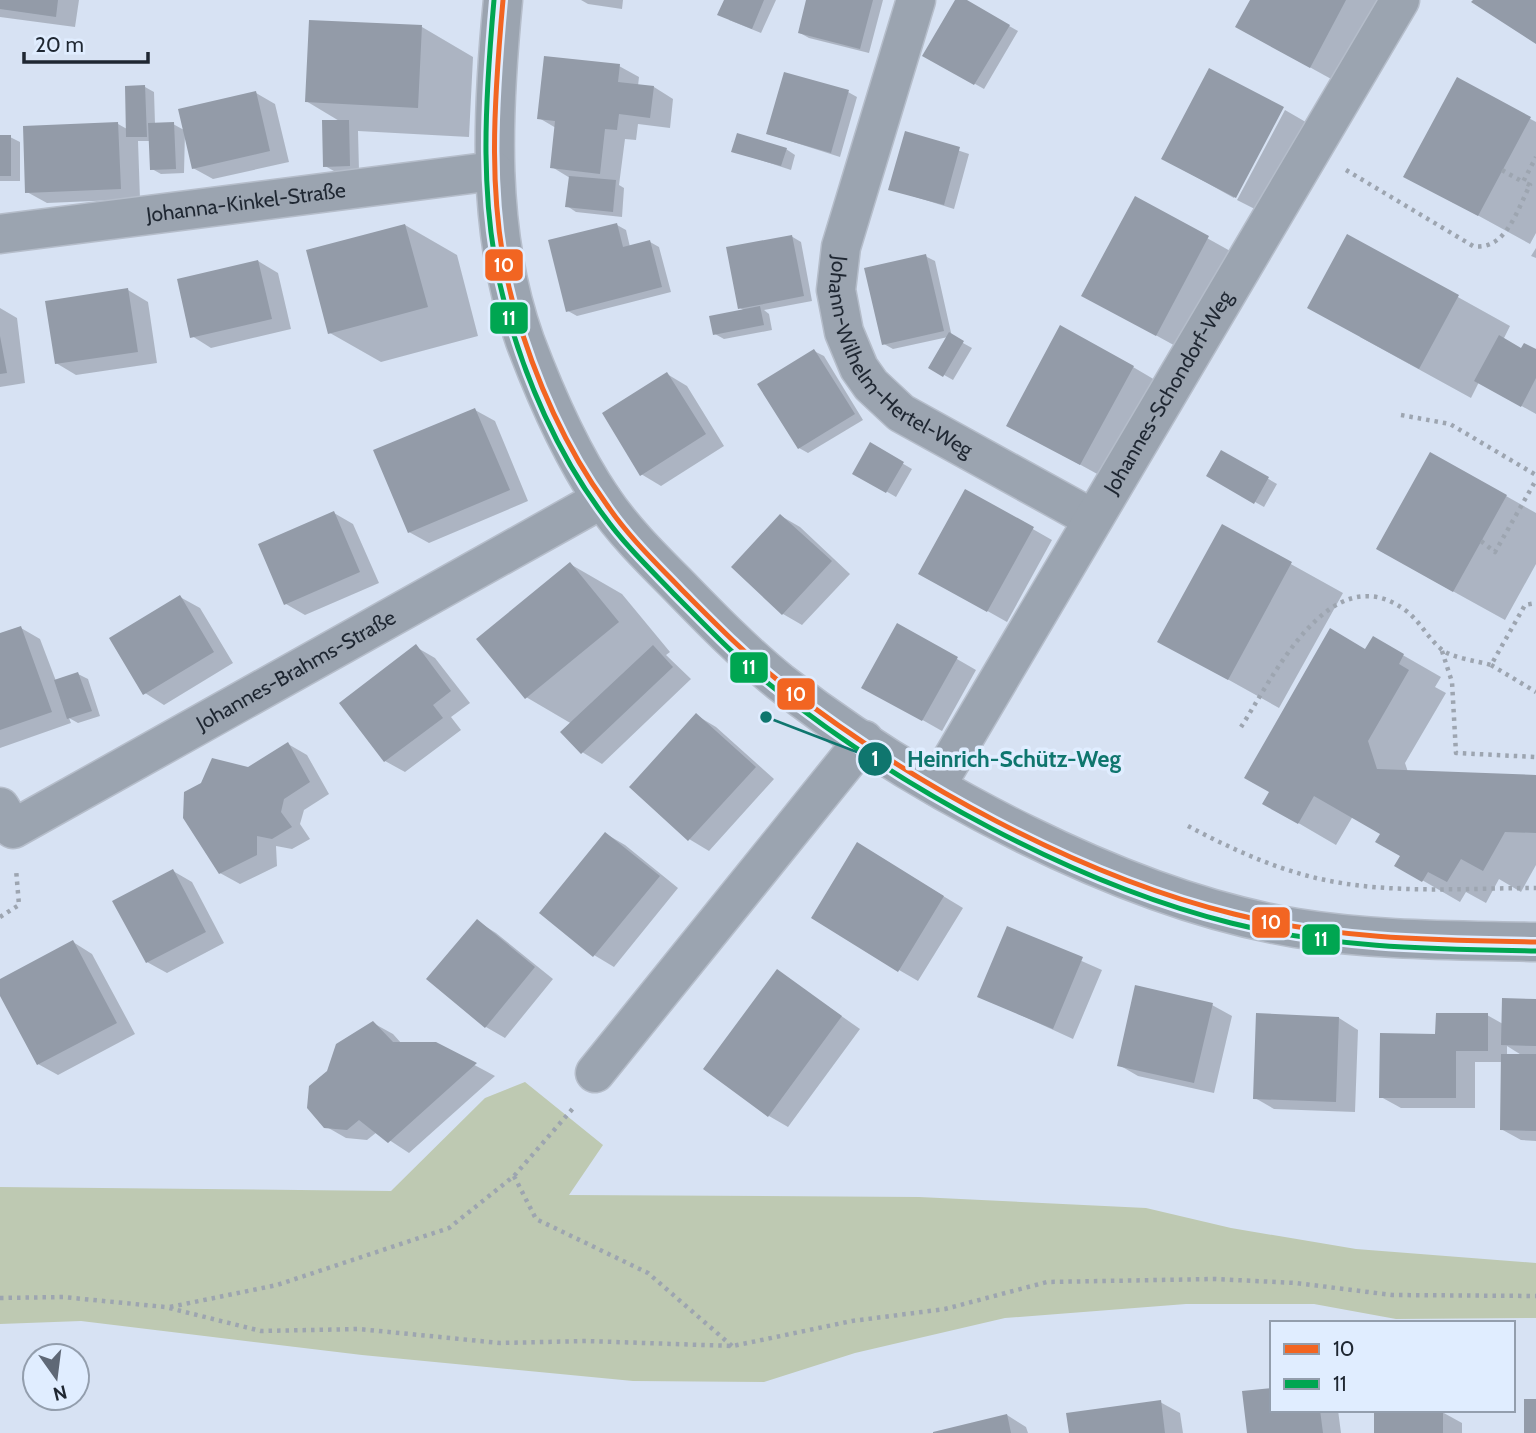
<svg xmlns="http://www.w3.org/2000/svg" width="1536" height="1433" font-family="Cabin,sans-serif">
<rect width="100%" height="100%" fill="#d7e2f3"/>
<path fill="#bec9b2" d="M525 1082 603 1145 569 1195 919 1197 1146 1208 1231 1228 1356 1249 1536 1263V1318L1396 1319 1314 1304H1186L1005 1318 855 1353 764 1382 633 1381 362 1355 81 1321 0 1324V1187L391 1191 485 1098Z"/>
<path fill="#0003" fill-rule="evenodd" d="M0 0H79L75 27 0 17Z
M581 0H623L622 9 588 4Z
M726 0H776L761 33 729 20Z
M808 0H883L869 53 809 38 800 33Z
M957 0H963L1018 31 984 89 924 55Z
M1252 0H1413L1362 96 1237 27Z
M422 27 473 57 469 137 358 131 359 171H334L325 166 341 122 306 101Z
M619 66 639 77 638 86 654 87 673 99 670 128 638 124 636 140 625 139 619 185 624 188 622 217 576 212 567 206 570 178 552 167 556 128 539 118Z
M1458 80 1536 122V233L1530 244 1406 176Z
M145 87 154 92 155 124H173L184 130 256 93 275 104 289 162 213 179 193 168 185 131 184 173 161 174 152 169 151 141H138L140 199 47 203 27 192 118 124 127 129Z
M848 92 857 97 840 157 768 134Z
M1282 108 1234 198 1164 159Z
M1285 110 1335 139 1288 226 1237 200Z
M906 133 969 154 954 209 890 189Z
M0 137H10L20 142V181H0Z
M786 149 795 155 791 170 733 151Z
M1135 198 1259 267 1208 364 1083 295Z
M405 225 457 255 478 336 381 362 330 333Z
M617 225 626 230 630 247 650 242 659 247 671 292 577 316 568 311Z
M791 236 801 242 812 301 764 310 769 314 772 330 724 339 715 334 745 311 740 308Z
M1348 236 1510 326 1503 340 1522 351H1536V414L1479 382 1471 398 1360 337Z
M1536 248V258L1531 256Z
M925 256 935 261 952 337 972 348 953 380 930 367 948 337 893 349 884 344Z
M258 261 278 273 291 329 211 348 192 336Z
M128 290 148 302 157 363 76 375 56 363Z
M0 308 17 318 25 383 0 387Z
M814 351 824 356 863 420 808 453 799 448Z
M1133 367 1184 397 1132 493 1008 425Z
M667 374 687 386 724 446 661 486 641 474Z
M475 410 495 421 528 501 429 543 409 532Z
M871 445 912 469 896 497 855 473Z
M1222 452 1277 484 1264 507 1209 476Z
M966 491 1052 540 1007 622 920 573Z
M1506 496 1536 513V564L1505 620 1429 578Z
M334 513 353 524 379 583 305 615 286 604Z
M781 516 800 527 850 574 802 625 783 614Z
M1222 526 1343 593 1279 708 1159 641Z
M570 564 622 594 670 652 666 655 691 679 602 764 582 752 572 724 526 697Z
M180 597 200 608 233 663 164 705 145 693Z
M898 625 976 670 942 731 864 687Z
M21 628 40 639 56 681 78 674 88 679 100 716 78 723 69 718 71 723 0 748V635Z
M1373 638 1441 677 1435 687 1446 693 1405 763 1408 772 1536 777V865L1521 892 1499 879 1486 903 1466 892 1460 902 1396 865 1402 855 1383 833 1353 816 1336 845 1264 803Z
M416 647 435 658 470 703 451 717 461 730 405 772 385 761 341 704Z
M696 715 716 727 774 779 709 851 689 839Z
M288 744 307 755 329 794 304 810 300 824 310 839 292 849 276 846 277 866 240 884 220 873 248 768Z
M606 834 625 845 678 888 614 967 594 955Z
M877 856 963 908 918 981 899 970Z
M173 871 192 882 224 943 167 973 147 962Z
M477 921 496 933 553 979 505 1038 486 1027Z
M1007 928 1102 970 1073 1039 979 996Z
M73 942 92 954 135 1034 58 1075 38 1064 0 992V981Z
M777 971 860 1029 788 1127 769 1116Z
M1536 1001V1141L1521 1140 1501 1129 1503 1062H1475V1108H1401L1381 1097 1437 1036 1487 1015 1503 1024ZM1507 1046 1523 1056H1507Z
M1212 1005 1232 1016 1214 1093 1138 1076 1119 1065Z
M1339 1018 1358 1030 1355 1112 1274 1109 1255 1098Z
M373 1023 393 1034 402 1044H435L495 1076 409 1153 377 1132 367 1140 346 1138 325 1126 329 1073Z
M1160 1402 1180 1413 1183 1433H1070Z
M1272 1410H1338L1341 1433H1249Z
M1442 1412 1462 1423V1433H1376Z
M1007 1415 1026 1427 1028 1433H936Z"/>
<path fill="#939ba8" d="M0 0H58L56 17 0 9Z
M724 0H764L752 29 717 15Z
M806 0H873L860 49 798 33Z
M955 0H967L1010 25 974 85 922 56Z
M1250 0H1346L1310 68 1235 27Z
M1473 0H1536V44L1471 2Z
M309 20 422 25 418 108 305 102Z
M544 56 620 64 618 82 654 86 650 118 619 114 617 130 605 129 600 174 550 168 555 121 537 119Z
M1209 68 1284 107 1236 198 1161 159Z
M784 72 849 90 831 153 766 134Z
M1457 77 1531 117 1478 216 1403 177Z
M145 85 147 137H126L125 86Z
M256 91 270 151 192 169 178 109Z
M322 120H349L350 166 323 167Z
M118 122 121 189 25 193 23 126Z
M174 122 176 169 150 170 148 123Z
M905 131 960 147 944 205 888 190Z
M737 133 787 148 781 166 731 152Z
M0 135H11V176H0Z
M569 176 616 180 613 212 565 207Z
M1135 196 1209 236 1156 336 1081 296Z
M617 223 623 247 650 240 662 287 566 312 548 240Z
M405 224 428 307 328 334 306 250Z
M1347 234 1459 295 1419 369 1307 308Z
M792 235 804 296 738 309 726 247Z
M926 254 944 331 882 345 864 268Z
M258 260 272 319 190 338 177 279Z
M128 288 138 352 55 364 45 301Z
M760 306 764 325 713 335 709 316Z
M1060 325 1134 366 1080 465 1006 426Z
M949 332 964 341 943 377 928 368Z
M1499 335 1521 348 1524 343 1536 349V378L1521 407 1474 381Z
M0 336 7 373 0 374Z
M814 349 855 414 798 449 757 384Z
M667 372 706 434 640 476 602 413Z
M475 408 510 490 408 533 373 450Z
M870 442 904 462 886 493 852 474Z
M1221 450 1269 477 1254 504 1206 476Z
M1430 452 1507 495 1453 592 1376 549Z
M965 489 1034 527 987 612 918 574Z
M334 511 360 572 284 605 258 544Z
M780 514 832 561 782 615 731 567Z
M1222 524 1292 562 1228 680 1157 642Z
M570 562 619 622 525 699 476 639Z
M180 595 214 652 143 695 109 638Z
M897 623 958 657 922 721 861 688Z
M21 626 52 712 0 730V633Z
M1330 628 1365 649 1373 636 1404 654 1399 664 1409 670 1368 741 1377 769 1536 775V833L1505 832 1483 871 1461 859 1447 882 1428 872 1422 882 1394 866 1400 856 1375 842 1380 834 1314 796 1298 824 1262 804 1269 792 1244 778Z
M416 644 451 691 433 705 443 718 384 762 339 703Z
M653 645 673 667 581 754 560 732Z
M78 672 92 711 67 719 54 680Z
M696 713 756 767 688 841 629 787Z
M288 742 310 782 284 799 281 812 292 827 272 839 257 836V855L219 874 183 818 184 792 201 783 212 758 248 767Z
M605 832 660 876 593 957 539 913Z
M857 842 944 896 898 972 811 918Z
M173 869 206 932 146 963 112 901Z
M477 919 535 967 485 1028 426 979Z
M1007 926 1083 957 1053 1029 977 997Z
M73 940 117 1023 37 1065 0 996V979Z
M777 969 842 1016 768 1117 703 1069Z
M1135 985 1213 1003 1194 1083 1117 1066Z
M1502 998 1536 999V1046L1501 1045Z
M1256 1013 1339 1017 1336 1102 1253 1099Z
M1436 1013H1488V1051H1456V1098H1379L1380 1033 1435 1034Z
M373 1021 393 1042H436L477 1063 388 1143 359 1120 347 1130 324 1128 307 1108 309 1086 327 1071 336 1044Z
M1501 1054H1536V1131L1500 1130Z
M1272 1388V1410H1320L1323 1433H1247L1242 1391Z
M1524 1399H1536V1433H1524Z
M1161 1400 1165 1433H1069L1066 1413Z
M1374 1410H1443V1433H1374Z
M1007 1414 1011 1433H933V1432Z"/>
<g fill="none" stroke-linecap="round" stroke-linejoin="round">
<g stroke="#b5bdca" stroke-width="41">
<g id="minor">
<path d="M503 0C492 113 486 232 525 341 545 394 570 452 602 499 622 529 650 557 676 583 709 617 743 652 780 682 916 788 1126 900 1296 928 1376 941 1456 940 1536 942"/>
<path id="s1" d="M916 0 841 247 836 290 844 332 859 368 871 385 901 413 1093 519"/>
<path id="s2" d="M0 234 494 171"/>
<path id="s3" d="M936 786 1400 0"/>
<path id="s4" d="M0 807 13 829 602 499"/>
<path d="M595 1073 864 740"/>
</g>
</g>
<path stroke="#9da5b0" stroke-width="4.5" stroke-dasharray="3.5 5" stroke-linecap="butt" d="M1346 170 1473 246C1506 251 1517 210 1530 185L1523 182
M1502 170 1523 182 1536 157
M1401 415 1450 424 1536 475
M1481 541 1495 552 1536 480
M1442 651 1452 682 1456 753 1536 757
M1491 665 1536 692
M1241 727C1273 678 1330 555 1405 610 1420 621 1427 637 1441 649 1451 658 1478 661 1491 665L1525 605 1536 603
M1188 826C1224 845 1262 863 1301 874 1376 896 1460 888 1536 888
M0 917 19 905 16 869
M514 1176 536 1219 648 1273 732 1346
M0 1298 63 1297 165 1307 261 1331 359 1329 500 1343 586 1341 733 1346 852 1321 945 1309 1047 1282 1214 1279 1296 1283 1392 1295 1536 1296
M170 1307 277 1285 449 1228 514 1176 575 1106"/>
<use href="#minor" stroke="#9ba4b0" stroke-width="38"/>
<g stroke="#e0edff" stroke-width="10">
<path id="bus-1" d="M503 0C494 100 486 204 513 303 533 373 564 446 607 505 628 536 655 562 681 589 713 621 745 654 780 682 906 781 1078 876 1234 914 1333 939 1434 940 1536 942"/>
</g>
<g stroke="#e0edff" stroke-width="10">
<path id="bus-2" d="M494 0C485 101 478 206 505 305 525 379 558 455 604 516 624 544 650 569 674 594 706 626 738 660 774 688 900 788 1075 884 1231 923 1331 948 1433 949 1536 951"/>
</g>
<use href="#bus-1" stroke="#f26522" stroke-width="5"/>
<use href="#bus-2" stroke="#00a651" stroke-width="5"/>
</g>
<g text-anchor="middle" stroke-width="7" stroke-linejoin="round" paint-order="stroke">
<g font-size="21" fill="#1f2732" stroke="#e0edff">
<text dy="7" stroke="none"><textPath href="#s2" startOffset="248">Johanna-Kinkel-Straße</textPath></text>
<text dy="7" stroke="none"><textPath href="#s1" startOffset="396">Johann-Wilhelm-Hertel-Weg</textPath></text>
<text dy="7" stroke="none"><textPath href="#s3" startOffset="457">Johannes-Schondorf-Weg</textPath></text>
<text dy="7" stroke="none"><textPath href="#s4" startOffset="350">Johannes-Brahms-Straße</textPath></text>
</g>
</g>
<path fill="none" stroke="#0f766e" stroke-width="2.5" d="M766 717L875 759"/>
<g fill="#0f766e" stroke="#e0edff" stroke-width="2.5">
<circle cx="766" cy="717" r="7"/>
<circle cx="875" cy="759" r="18"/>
</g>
<g font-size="21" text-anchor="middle" font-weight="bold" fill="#fff">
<text x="875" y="766">1</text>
</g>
<g font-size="23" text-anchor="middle" font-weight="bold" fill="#0f766e" stroke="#e0edff" stroke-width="7" stroke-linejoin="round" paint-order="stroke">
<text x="1014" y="767">Heinrich-Schütz-Weg</text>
</g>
<g stroke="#e0edff" stroke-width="2.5">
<rect x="484" y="248" width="40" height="34" rx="7" fill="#f26522"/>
<rect x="489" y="301" width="40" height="34" rx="7" fill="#00a651"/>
<rect x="729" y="651" width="40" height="33" rx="7" fill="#00a651"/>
<rect x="776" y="677" width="40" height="34" rx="7" fill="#f26522"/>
<rect x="1251" y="906" width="40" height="33" rx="7" fill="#f26522"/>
<rect x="1301" y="923" width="40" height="33" rx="7" fill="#00a651"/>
</g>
<g font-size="19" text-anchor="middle" font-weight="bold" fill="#fff">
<text x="504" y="272">10</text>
<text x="509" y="325">11</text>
<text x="749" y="674">11</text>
<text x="796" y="701">10</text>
<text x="1271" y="929">10</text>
<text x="1321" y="946">11</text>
</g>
<rect x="1270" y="1321" width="245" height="91" fill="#e0edff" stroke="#939ead" stroke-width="2"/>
<rect x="1284" y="1344" width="35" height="10" fill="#f26522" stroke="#939ead" stroke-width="2"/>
<text x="1333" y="1356" font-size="21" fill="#1f2732">10</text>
<rect x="1284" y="1379" width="35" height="10" fill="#00a651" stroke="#939ead" stroke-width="2"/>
<text x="1333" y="1391" font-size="21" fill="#1f2732">11</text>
<g transform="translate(56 1377) rotate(166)"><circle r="33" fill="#e0edff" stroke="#939ead" stroke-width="2"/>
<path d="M0-5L12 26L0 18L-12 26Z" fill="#5f6876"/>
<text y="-10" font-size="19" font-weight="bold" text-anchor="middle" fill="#1f2732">N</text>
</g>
<path d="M24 52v10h124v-10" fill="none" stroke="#1f2732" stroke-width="3.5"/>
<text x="35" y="52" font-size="21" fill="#1f2732" stroke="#e0edff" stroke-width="5" paint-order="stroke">20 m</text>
</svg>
